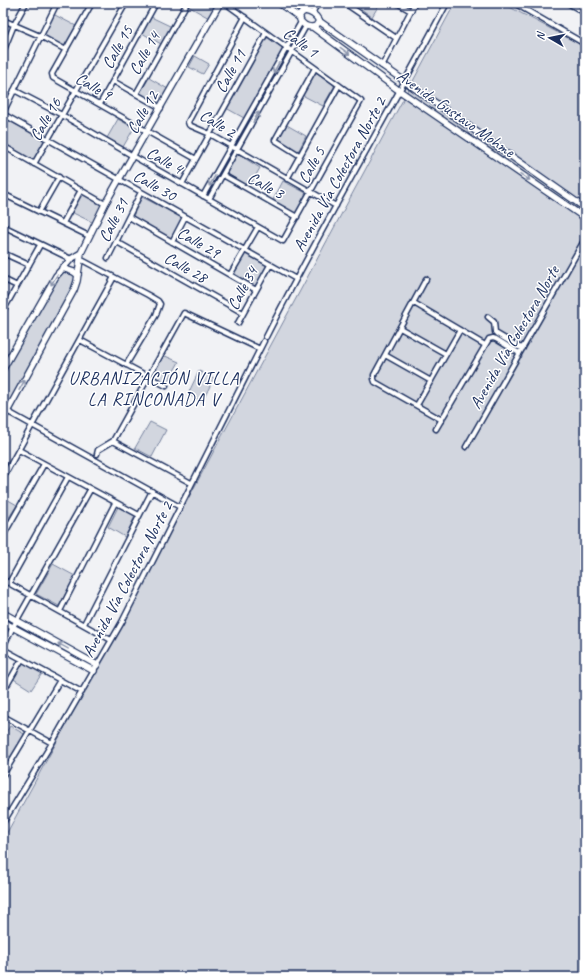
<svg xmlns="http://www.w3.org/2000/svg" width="588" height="980" font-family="Caveat,sans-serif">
<rect width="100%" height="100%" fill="#f1f2f5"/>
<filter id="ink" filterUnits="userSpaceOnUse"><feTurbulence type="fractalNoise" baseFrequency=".025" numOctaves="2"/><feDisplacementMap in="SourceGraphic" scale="8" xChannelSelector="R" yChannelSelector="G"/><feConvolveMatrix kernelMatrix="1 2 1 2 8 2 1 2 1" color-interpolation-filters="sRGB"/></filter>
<g filter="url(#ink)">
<path fill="#d2d6df" stroke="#76829e" d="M190 3H217L209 18 188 6Z
M353 3H380L372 17Z
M455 3H502L585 47V977H3V840L96 670Z
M53 14 76 26 66 45 63 46 44 36Z
M151 17 172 27 161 44 142 33Z
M266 38H268L284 49 244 118 226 108Z
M195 56 209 64 203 74 189 67Z
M315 73H317L334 85V87L323 106 302 95Z
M149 78 168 89 160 104H158L140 93Z
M3 118H4L44 140V142L34 160H31L3 144Z
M118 119 134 128 123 147 107 138Z
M285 124 306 136 299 150 296 151 278 140Z
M238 154 260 168 249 187 226 173 236 155Z
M283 181 306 193 296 213H294L273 200Z
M82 194H84L102 204 94 223 71 212Z
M142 197 181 217V219L173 236 170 238 134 218 133 216Z
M245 254 266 265 267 267 256 285 254 286 235 274V272Z
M66 271 73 273 75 277V284L8 405 5 407 3 406V373L56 277Z
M163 355 179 362 167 383 152 375Z
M199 371 214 378 202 402 188 394Z
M150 422 166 430 152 457 135 448Z
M3 497 17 505 8 519 3 516Z
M118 507 135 516 125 537 108 527Z
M53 564 75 576 59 606 36 594Z
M22 661 43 672 31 690 12 678Z
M10 726 26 735 12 758 3 752V737Z"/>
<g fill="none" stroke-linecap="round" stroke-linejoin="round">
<g stroke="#1b2f5e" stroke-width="7">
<path id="minor" d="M92 3 52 74 53 78 196 159
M351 3 349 6 396 38
M397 3 411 11
M514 3 585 44
M568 3 585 13
M312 13 318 3
M245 17 188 122 189 125 210 134 336 206
M3 20 40 36 66 50
M3 52 14 25 26 3
M382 66 415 3
M113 81 161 108
M14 90 62 115 133 156 283 241 361 101 225 3
M136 94 187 3
M100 104 156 3
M3 113 57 3
M3 114 296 279
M3 146 105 204
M299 155 275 140 315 68
M34 164 126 3
M223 175 297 217
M287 179 339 85
M182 184 266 33
M3 194 89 236
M203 196 301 22
M209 199 306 26
M39 212 59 177
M129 217 256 290
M63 223 81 190
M3 226 71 259
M117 242 243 313
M172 242 185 217
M3 253 29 265
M108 258 141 192
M80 259 148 295 158 301 160 304 156 315 126 365
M230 275 258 227
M3 279 17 286
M426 279 374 375V379L375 382 442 420
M414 303 485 345
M3 311 40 245
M488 317 494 322 495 332 497 334 519 347 523 348
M238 323 270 265
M400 328 446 354
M266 337C323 224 388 115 447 3
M80 340 166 386
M385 355 431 381
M417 405 460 330
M3 409 180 507
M436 429 489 339 493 338 496 339 519 353V355
M113 441 191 483
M466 447 585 239
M19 450 139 515
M97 454 98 450 113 441 184 313 260 349
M3 478 114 277
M3 536 44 464
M3 580 111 640
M9 583 68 477
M60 611 115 503
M84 624 152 491
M3 647 13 627 90 490
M3 649 82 692
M3 692 22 659
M3 716 52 743
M3 775 60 680
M3 823 52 743 122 622 264 341"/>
</g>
<g stroke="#1b2f5e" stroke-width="8">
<path id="tertiary" d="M279 3 300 18
M294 3 305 11
M305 11C312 12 316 15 319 21L316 26C305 31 292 16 305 11Z
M319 21 585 208
M314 28 397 89 585 218
M62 268 74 272 78 275
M3 369 56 276 71 259 81 253
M3 419 74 290 77 281 81 253 105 204 220 3
M3 613 97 665
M3 622 94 671"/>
</g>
<use href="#minor" stroke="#fff" stroke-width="4"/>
<use href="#tertiary" stroke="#fff" stroke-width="5.5"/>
</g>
<defs><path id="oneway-shaft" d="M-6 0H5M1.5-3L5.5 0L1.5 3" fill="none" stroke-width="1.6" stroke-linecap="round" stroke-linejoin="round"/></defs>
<g stroke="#8d97ae">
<use href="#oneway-shaft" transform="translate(345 51) rotate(36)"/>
<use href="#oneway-shaft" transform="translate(276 68) rotate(119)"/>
<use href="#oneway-shaft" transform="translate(256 117) rotate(-61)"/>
<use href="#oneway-shaft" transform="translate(525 177) rotate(34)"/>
<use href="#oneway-shaft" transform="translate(212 181) rotate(120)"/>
<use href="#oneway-shaft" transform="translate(54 280) rotate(121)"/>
<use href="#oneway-shaft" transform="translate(22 385) rotate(-61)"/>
<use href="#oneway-shaft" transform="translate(63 646) rotate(-151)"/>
</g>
</g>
<g text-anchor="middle" stroke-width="3" stroke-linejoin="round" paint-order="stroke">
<g font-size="17" fill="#1b2f5e" stroke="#fff">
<text transform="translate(301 42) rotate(36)" y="6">Calle 1</text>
<text transform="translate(117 47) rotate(-61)" y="6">Calle 15</text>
<text transform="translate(144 53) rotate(-61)" y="6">Calle 14</text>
<text transform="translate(230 71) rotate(-61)" y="6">Calle 11</text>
<text transform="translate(94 86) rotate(30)" y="6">Calle 9</text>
<text transform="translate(142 112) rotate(-60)" y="6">Calle 12</text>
<text transform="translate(456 113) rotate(35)" y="6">Avenida Gustavo Mohme</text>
<text transform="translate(45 119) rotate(-60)" y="6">Calle 16</text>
<text transform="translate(218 123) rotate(32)" y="6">Calle 2</text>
<text transform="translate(165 160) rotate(29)" y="6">Calle 4</text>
<text transform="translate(311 165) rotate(-61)" y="6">Calle 5</text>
<text transform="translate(339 174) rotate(-61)" y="6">Avenida Vía Colectora Norte 2</text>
<text transform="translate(155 185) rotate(29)" y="6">Calle 30</text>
<text transform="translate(266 185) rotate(29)" y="6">Calle 3</text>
<text transform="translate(113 220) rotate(-63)" y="6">Calle 31</text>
<text transform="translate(199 242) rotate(30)" y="6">Calle 29</text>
<text transform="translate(186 267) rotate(29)" y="6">Calle 28</text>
<text transform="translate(242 288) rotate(-62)" y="6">Calle 34</text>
<text transform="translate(514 337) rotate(-60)" y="6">Avenida Vía Colectora Norte</text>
<text transform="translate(127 579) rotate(-62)" y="6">Avenida Vía Colectora Norte 2</text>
</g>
<g font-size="18" letter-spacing="1" fill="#1b2f5e" stroke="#fff">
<text x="154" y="384">URBANIZACIÓN VILLA<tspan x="154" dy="21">LA RINCONADA V</tspan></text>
</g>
</g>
<rect width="588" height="980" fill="none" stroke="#fff" stroke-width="16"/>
<rect x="8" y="8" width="572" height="964" fill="none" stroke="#1b2f5e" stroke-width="1.5" filter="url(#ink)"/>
<g transform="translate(550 38) rotate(279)" stroke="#ffffff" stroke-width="3" paint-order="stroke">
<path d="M0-3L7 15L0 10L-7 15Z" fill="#1b2f5e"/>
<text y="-6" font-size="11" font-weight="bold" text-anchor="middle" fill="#1b2f5e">N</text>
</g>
</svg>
